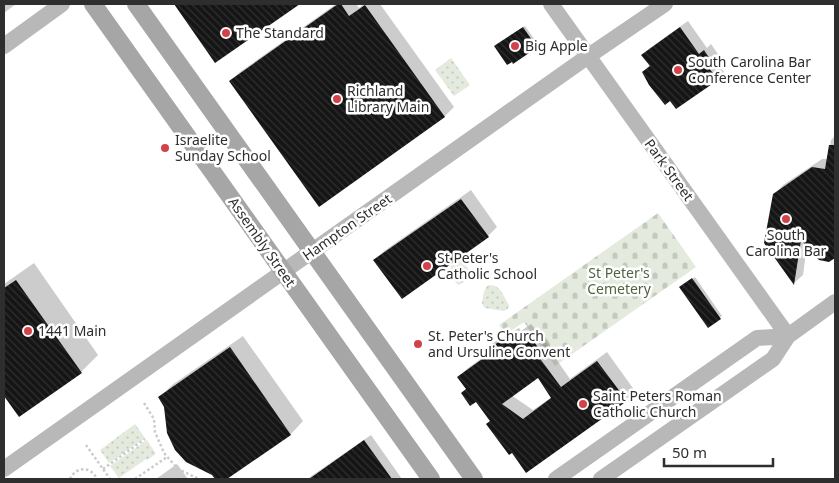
<svg xmlns="http://www.w3.org/2000/svg" width="839" height="483" font-family="'Noto Sans',sans-serif">
<defs>
<pattern id="green-dots" width="8" height="8" patternUnits="userSpaceOnUse" patternTransform="scale(1.25)"><rect width="8" height="8" fill="#e4eadd"/><path d="M2 2h.1M6 6h.1" fill="none" stroke="#c4c9be" stroke-width="1.8" stroke-linecap="round"/></pattern>
<pattern id="cemetery-stones" width="16" height="16" patternUnits="userSpaceOnUse" patternTransform="scale(1.25)"><rect width="16" height="16" fill="#e4eadd"/><path d="M2 7V4a2 2 0 0 1 4 0v3zM10 15v-3a2 2 0 0 1 4 0v3z" fill="#c4c9be"/></pattern>
<pattern id="building-back-hatch" width="6" height="6" patternUnits="userSpaceOnUse" patternTransform="scale(1.25)"><rect width="6" height="6" fill="#151515"/><path d="M-1 5l2 2M0 0l6 6M5-1l2 2" fill="none" stroke="#2f2f2f"/></pattern>
</defs>
<rect width="100%" height="100%" fill="#fff"/>
<path fill="url(#green-dots)" d="M451 58 470 85 454 96 435 70Z
M461 260 463 261 472 276 459 285 457 284 449 272 451 266Z
M488 285C501 284 503 296 509 305L508 309 504 311 485 308 482 304C483 297 483 291 488 285Z
M135 424 145 438 109 463 100 450Z
M147 440 156 454 147 460 146 459 119 478 110 466Z"/>
<path fill="url(#cemetery-stones)" d="M658 213 696 267 555 366 524 322 506 334 499 325Z"/>
<path fill="#0003" fill-rule="evenodd" d="M4 4H16L4 13Z
M175 4H297L215 61Z
M336 4H356L359 8 364 4H380L454 107 445 116 319 205 230 81 240 72Z
M688 21 707 48 711 44 720 57 716 61 724 72 717 79 676 108 643 72 650 65 643 55 650 48Z
M525 26 537 43 533 46 534 48 532 50 513 62 497 44Z
M835 136V256L829 260 807 245 803 275 794 283 774 195 783 185 822 159H828L831 140Z
M471 190 497 227 488 236 375 260 384 251Z
M34 263 98 355 81 372 19 415 4 394V284Z
M695 277 722 316 708 326 683 286Z
M531 324 538 332 544 335 550 344V350L570 379 607 352 635 391 626 400 526 471 458 377 468 368 486 355 484 352 493 343 519 328 521 331ZM538 376 552 397 533 410 511 395Z
M243 336 303 421 291 434 226 479 159 398 172 385Z
M371 435 402 479H307Z
M177 464 188 479H156Z"/>
<path fill="url(#building-back-hatch)" fill-rule="evenodd" d="M174 4H300L215 63Z
M338 4H341L349 16 365 5 445 117 319 207 229 81Z
M523 27 536 46 531 49 532 51 513 64 512 62 507 65 494 46Z
M680 27 699 54 704 50 714 65 709 68 718 80 676 109 670 101 665 105 649 85 642 72 650 66 641 55Z
M829 145H835V258L829 262 819 260 801 240 794 285 764 243 773 194 812 167 825 169Z
M461 199 489 237 402 299 373 260Z
M692 278 721 319 708 328 679 287Z
M16 280 82 373 19 417 4 396V288Z
M522 332 529 341 535 343 542 354 541 360 561 387 597 361 627 401 526 473 512 453 509 455 486 424 490 421 476 402 470 406 461 393 466 389 457 377 485 357 482 352 509 336 511 339ZM538 378 551 398 523 419 502 404Z
M230 347 291 435 227 479H215L212 475 186 462 175 450 167 433 164 407 158 397Z
M364 440 392 479H309Z"/>
<g fill="none" stroke-linecap="round" stroke-linejoin="round">
<path stroke="#cbcbcb" stroke-width="2.5" stroke-dasharray="2.5 2.5" stroke-linecap="butt" d="M144 403 154 419 155 432 164 453 178 469 199 479
M86 445 110 479
M103 469 145 439
M70 479C76 466 91 466 97 479
M135 479 167 457"/>
<path stroke="#b8b8b8" stroke-width="16" d="M551 4 788 336
M4 46 62 4
M4 469 587 57 665 4
M556 479 757 338 788 336
M601 479 773 359 788 336 835 302"/>
<path stroke="#a6a6a6" stroke-width="18" d="M93 4 431 479
M136 4 474 479"/>
</g>
<g fill="#d3424b" stroke="#fff" stroke-width="2">
<circle cx="226" cy="33" r="5"/>
<circle cx="515" cy="46" r="5"/>
<circle cx="678" cy="70" r="5"/>
<circle cx="337" cy="99" r="5"/>
<circle cx="165" cy="148" r="5"/>
<circle cx="786" cy="219" r="5"/>
<circle cx="427" cy="266" r="5"/>
<circle cx="28" cy="331" r="5"/>
<circle cx="418" cy="344" r="5"/>
<circle cx="583" cy="404" r="5"/>
</g>
<g text-anchor="middle" stroke-width="5" stroke-linejoin="round" paint-order="stroke">
<g font-size="14" fill="#2e2e2e" stroke="#fff" text-anchor="start">
<text x="236" y="38">The Standard</text>
<text x="525" y="51">Big Apple</text>
<text x="688" y="67">South Carolina Bar<tspan x="688" dy="16">Conference Center</tspan></text>
<text x="347" y="96">Richland<tspan x="347" dy="16">Library Main</tspan></text>
<text x="175" y="145">Israelite<tspan x="175" dy="16">Sunday School</tspan></text>
<text x="786" y="240" text-anchor="middle">South<tspan x="786" dy="16">Carolina Bar</tspan></text>
<text x="437" y="263">St Peter's<tspan x="437" dy="16">Catholic School</tspan></text>
<text x="38" y="336">1441 Main</text>
<text x="428" y="341">St. Peter's Church<tspan x="428" dy="16">and Ursuline Convent</tspan></text>
<text x="593" y="401">Saint Peters Roman<tspan x="593" dy="16">Catholic Church</tspan></text>
</g>
<g font-size="14" fill="#2e2e2e" stroke="#fff">
<text transform="translate(669 170) rotate(54)" y="5">Park Street</text>
<text transform="translate(347 227) rotate(-35)" y="5">Hampton Street</text>
<text transform="translate(262 242) rotate(55)" y="5">Assembly Street</text>
</g>
<g font-size="14" fill="#516540" stroke="#fff">
<text x="619" y="278">St Peter's<tspan x="619" dy="16">Cemetery</tspan></text>
</g>
</g>
<rect width="839" height="483" fill="none" stroke="#2e2e2e" stroke-width="10"/>
<path d="M664 458v8h109v-8" fill="none" stroke="#2e2e2e" stroke-width="2.5"/>
<text x="672" y="458" font-size="15" fill="#2e2e2e" stroke="#ffffff" stroke-width="4" paint-order="stroke">50 m</text>
</svg>
